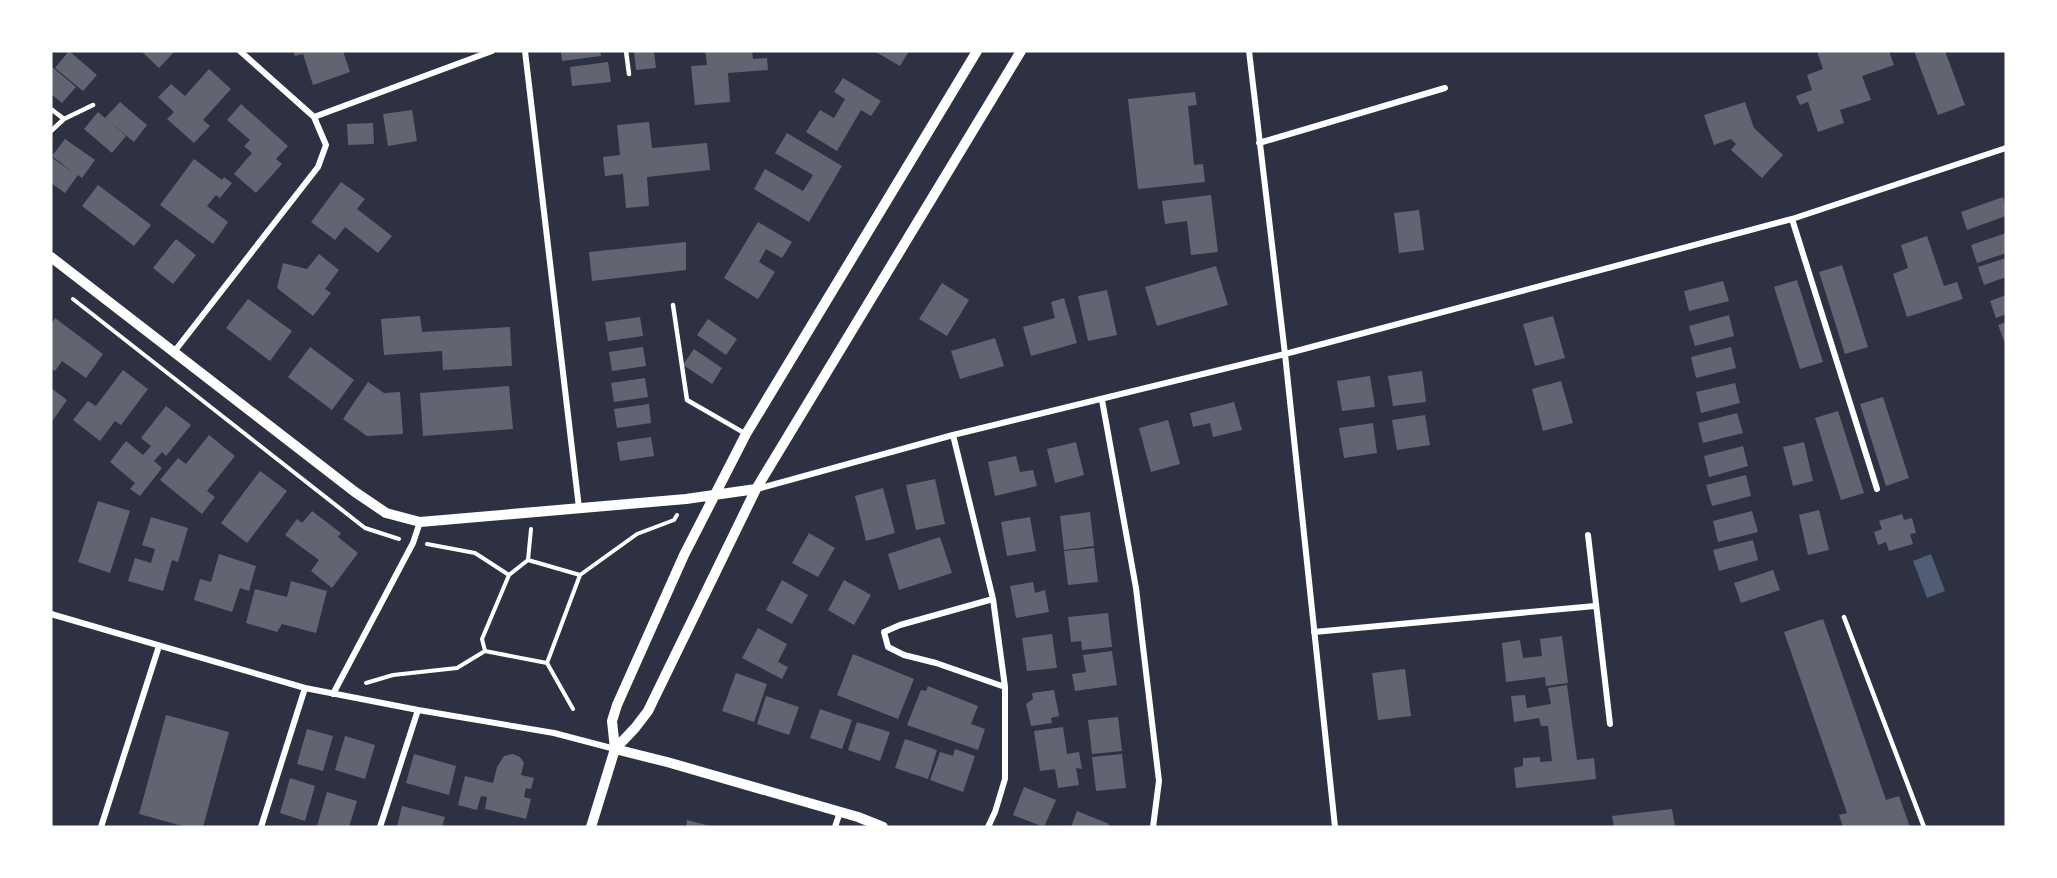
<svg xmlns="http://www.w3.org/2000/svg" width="2057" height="878" font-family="'Source Sans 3',sans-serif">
<rect width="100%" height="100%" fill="#2d3142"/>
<path fill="#4f5d75" d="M1931 554 1945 591 1927 598 1913 561Z"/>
<path fill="#626471" d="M69 51 97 75 83 91 55 68Z
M141 51H175L159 68Z
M293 51H343L350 72 313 85 303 54 295 56Z
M561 51H600L601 56 562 61Z
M634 51H654L656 68 636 70Z
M705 51H752L753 59 767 58 768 70 728 73 730 102 695 105 691 66 707 65Z
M874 51H909L900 66Z
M1817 51H1889L1894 65 1862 76 1871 100 1840 110 1844 123 1818 132 1808 102 1800 105 1796 96 1812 90 1807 75 1823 69Z
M1914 51H1945L1965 105 1938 115Z
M608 62 611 82 572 86 570 67Z
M51 66 76 87 62 103 51 94Z
M209 69 231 89 203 120 210 126 194 143 167 119 174 112 158 97 171 84 185 96Z
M843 78 881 101 871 116 861 110 837 151 806 132 820 110 834 118 845 99 834 92Z
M1195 92 1197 105 1188 106 1194 165 1203 164 1205 182 1138 189 1128 99Z
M120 102 147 125 134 142 105 118Z
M1745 102 1754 128 1783 155 1762 178 1731 150 1736 144 1731 139 1714 145 1704 115Z
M241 104 288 146 276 159 282 164 256 193 234 174 252 153 244 146 250 140 227 120Z
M412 110 417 141 388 146 383 114Z
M98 112 126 136 112 153 84 129Z
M649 122 652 148 707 143 710 170 647 177 649 206 626 208 623 174 605 176 603 157 620 155 617 125Z
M373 123 374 144 348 145 347 124Z
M787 133 842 166 809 222 754 189 765 169 803 191 813 175 775 153Z
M65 139 95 160 82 178 78 175 65 193 51 183V157L74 173 52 156Z
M194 159 222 180 224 177 232 183 220 198 216 195 207 206 228 222 213 244 160 205Z
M341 182 365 199 357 209 392 236 378 253 345 227 335 240 311 222Z
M98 185 151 225 134 246 82 206Z
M1211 195 1218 252 1191 255 1187 221 1165 224 1162 201Z
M2003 197 2006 207V216L1967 230 1961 212Z
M1419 210 1424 250 1399 253 1394 213Z
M758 222 792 242 782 258 766 249 759 262 775 272 758 299 724 278Z
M2006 233V253L1977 263 1971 245Z
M1927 236 1944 286 1957 282 1963 299 1907 317 1893 274 1908 268 1901 245Z
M176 239 196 255 173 284 153 268Z
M686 242V270L592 281 589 252Z
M319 254 339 270 325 289 331 293 313 316 277 288 283 263 307 269Z
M2006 258V277L1984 285 1978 267Z
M1842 265 1868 347 1845 354 1819 272Z
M1216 266 1228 305 1157 326 1145 287Z
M1797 280 1823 362 1800 369 1774 287Z
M1723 281 1729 301 1689 311 1684 291Z
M942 283 969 300 947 336 919 319Z
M1107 290 1117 335 1088 341 1078 296Z
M2006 295V314L1996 318 1990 301Z
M1064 298 1077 343 1031 356 1023 327 1055 318 1051 302Z
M248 299 292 331 270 361 226 328Z
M1729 315 1734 336 1695 346 1689 326Z
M420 316 422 332 510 327 512 366 443 370 442 351 384 355 381 319Z
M1553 316 1565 358 1535 366 1523 324Z
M640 317 643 336 608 341 605 322Z
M55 318 103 354 86 378 62 361 55 371 51 369V324Z
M708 319 737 339 726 355 697 335Z
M2006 322V346L1998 325Z
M995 338 1004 366 960 379 951 351Z
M310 347 354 380 332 410 288 377Z
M643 347 646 366 612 371 609 352Z
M1731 347 1736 368 1696 378 1691 357Z
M694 349 722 368 712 384 683 365Z
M123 370 148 389 121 425 115 421 100 441 73 420 88 401 96 406Z
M1422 371 1426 402 1393 406 1388 376Z
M1370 376 1375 407 1342 411 1337 381Z
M645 378 648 397 614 402 611 383Z
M1561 381 1573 423 1543 431 1532 389Z
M368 382 384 393 400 392 403 434 367 436 343 419Z
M1735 383 1740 403 1701 413 1696 392Z
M509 386 513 429 423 436 420 393Z
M51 388 67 400 51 423Z
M1883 397 1909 478 1886 486 1860 404Z
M1234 402 1242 430 1213 437 1210 423 1193 427 1190 413Z
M649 404 651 423 617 428 614 409Z
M166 406 191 425 166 456 162 452 154 461 162 468 140 496 130 489 135 483 110 462 126 441 143 455 151 446 141 438Z
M1838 411 1864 493 1841 500 1815 418Z
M1737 413 1743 433 1703 443 1698 423Z
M1425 415 1430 445 1397 450 1392 420Z
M1168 420 1180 464 1151 472 1139 428Z
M1373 423 1377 453 1344 458 1339 428Z
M209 435 235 456 207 491 215 497 202 514 160 480 178 458 186 464Z
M651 437 654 456 620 461 617 442Z
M1076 442 1084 475 1055 483 1047 449Z
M1804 442 1813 481 1793 486 1783 447Z
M1743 446 1748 466 1709 477 1704 456Z
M1016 456 1020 472 1033 470 1037 486 995 496 988 462Z
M260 471 287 491 247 543 221 523Z
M1746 475 1751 496 1712 506 1706 485Z
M935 479 945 524 916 530 906 485Z
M883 488 895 533 866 541 855 496Z
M98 501 130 511 110 573 78 562Z
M1819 510 1829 550 1808 555 1799 515Z
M312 511 341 533 338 537 358 553 332 588 311 571 319 560 285 535 297 519 302 523Z
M1752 511 1758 532 1718 542 1713 521Z
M1090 512 1094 546 1064 550 1060 516Z
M1902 514 1904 520 1912 518 1916 533 1910 534 1913 544 1889 551 1886 542 1878 545 1874 532 1882 529 1879 521Z
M151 517 188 528 178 562 172 560 163 591 128 581 135 558 151 563 155 549 142 545Z
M1030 517 1036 551 1007 556 1001 522Z
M809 533 835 548 818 577 792 563Z
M940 537 952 573 899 590 888 554Z
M1753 540 1758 560 1719 571 1713 550Z
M1094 548 1098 582 1068 585 1064 551Z
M219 554 256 566 249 591 240 588 232 612 194 600 200 579 211 582Z
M1773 570 1780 590 1741 603 1734 583Z
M782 580 808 595 792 624 766 610Z
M844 580 871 595 854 625 828 610Z
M291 581 327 591 316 633 282 624 277 632 246 623 255 589 287 597Z
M1033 582 1035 593 1045 590 1049 612 1016 618 1010 586Z
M1108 613 1112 647 1082 650 1081 641 1071 642 1068 617Z
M1823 619 1886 800 1899 796 1910 827H1843L1839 815 1847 813 1784 632Z
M758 628 787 644 778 662 788 667 782 679 742 658Z
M1052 634 1057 668 1027 671 1022 638Z
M1562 636 1568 683 1546 686 1545 677 1506 682 1502 643 1520 640 1523 658 1542 656 1540 639Z
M1112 651 1117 685 1075 691 1072 674 1086 672 1083 655Z
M853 654 914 679 898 719 837 695Z
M1405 669 1411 716 1378 720 1372 673Z
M736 673 767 684 754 722 722 711Z
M1567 685 1577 760 1594 758 1596 779 1516 788 1514 768 1523 766V758L1540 757V762L1552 761 1548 726H1541L1539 718 1514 722 1511 696 1525 695 1527 708 1551 704 1548 688Z
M928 686 978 706 971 724 985 729 978 750 907 725 921 690 926 691Z
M1054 690 1059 716 1051 718 1052 723 1031 726 1026 704 1033 699 1032 693Z
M766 696 799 707 789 735 757 724Z
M820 709 852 720 842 749 810 738Z
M166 715 229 732 203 827H186L139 814Z
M1118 717 1122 751 1092 754 1088 720Z
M857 722 890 732 880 761 848 750Z
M1063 727 1067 754 1079 752 1082 769 1076 768 1079 785 1058 788 1055 769 1040 771 1034 731Z
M307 729 333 736 323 771 297 764Z
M345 736 375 745 365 779 335 770Z
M905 739 937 750 928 779 895 768Z
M955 749 975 756 963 792 930 780 940 752 953 756Z
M414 754 456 766 449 795 406 783Z
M513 754 520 757 524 763 521 775 534 778 531 789 526 788 524 797 531 799 526 819 485 809 487 797 481 796 477 810 458 805 465 776 493 783 497 767 504 756Z
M1122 754 1126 788 1096 791 1092 757Z
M290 778 315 786 305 821 280 813Z
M1024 787 1056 800 1044 827 1013 815Z
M327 792 357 801 349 827 317 826Z
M402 806 445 817 442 827H397Z
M1672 809 1675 827H1614L1612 816Z
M1077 811 1109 824 1108 827H1071Z
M687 820 710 826V827H686Z"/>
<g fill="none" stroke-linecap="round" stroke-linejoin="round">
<path stroke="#fff" stroke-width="4" d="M73 299 365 528 399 539
M427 544 475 553 509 575
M528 560 531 529
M580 575 637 534 674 520 677 515
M547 663 580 575 528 560 509 575 482 639 485 651 547 663 573 709
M366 683 393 675 457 668 485 651"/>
<path stroke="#fff" stroke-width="4.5" d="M626 51 629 74
M51 109 64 119
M51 131 64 119 93 105
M673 305 687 400 746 434
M1844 617 1924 827"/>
<path stroke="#fff" stroke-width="6" d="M525 51 579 508
M1249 51 1285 354 1335 827
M314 117 492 51
M1259 143 1445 88
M1792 219 1877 489
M174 352 318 167 326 145 314 117 240 51
M1102 400 1136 588 1159 781 1153 827
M953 435 993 599 1005 687V779L995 812 988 827
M757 489 953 435 1285 354 1792 219 2006 148
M1588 535 1610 724
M993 599 900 625 884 632 888 647 904 655 936 663 1005 687
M51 614 305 688 418 710 554 733 615 749
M1314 632 1595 606
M333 694 413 543 420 522
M101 827 159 646
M261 827 305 688
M380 827 418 710
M835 827 840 812"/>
<path stroke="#fff" stroke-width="10" d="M51 257 355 492 386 513 420 522 686 499 756 489
M615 749 635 728 648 711 756 489 1021 51
M615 749 667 762 858 817 883 827
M591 827 615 749 612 721 617 705 684 555 746 434 977 51"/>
</g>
<rect width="2057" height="878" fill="none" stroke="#ffffff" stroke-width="105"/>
</svg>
